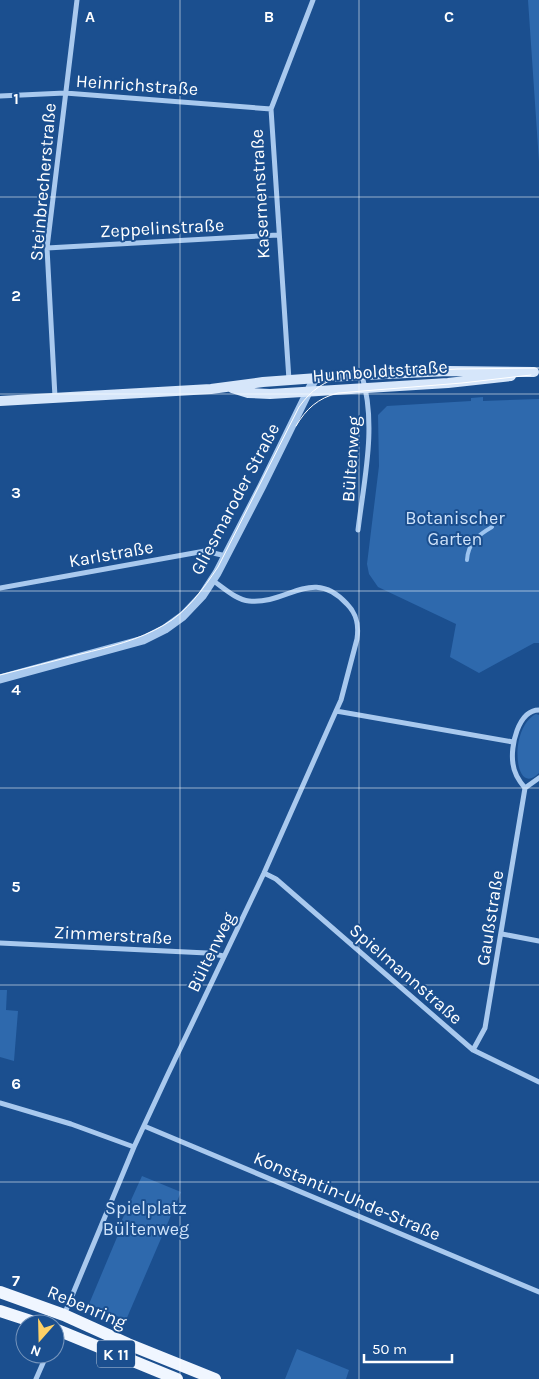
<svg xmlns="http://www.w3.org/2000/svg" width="539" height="1379" font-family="Karla,sans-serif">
<rect width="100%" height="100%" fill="#1b4f8f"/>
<path fill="#2e69ad" d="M528 0H539V162Z
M483 397V401L539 399V643H534L479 673 450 657 456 624 378 587 369 574 367 564 379 466 378 415 387 406 471 401V398Z
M536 714 539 715V773C514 799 508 728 536 714Z
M0 990H7L6 1010 18 1011 14 1061 0 1057Z
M142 1176 181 1192 126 1320 89 1304 123 1223 121 1222Z
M297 1349 349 1370 346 1379H285Z"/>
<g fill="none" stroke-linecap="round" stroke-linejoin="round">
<path stroke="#9cc4f0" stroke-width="4" d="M467 560C468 543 478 535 492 527"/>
<path stroke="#a9c9ee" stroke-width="5" d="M0 96 65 93 271 109
M47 248 278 235
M289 380 271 109 313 0
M55 397 47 248 77 0
M358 530C364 480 377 425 362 376
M0 588 205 551 226 556
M336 711 513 742
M525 788C519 781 514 773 513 764 510 747 518 710 539 710
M264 873 276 879 473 1050 539 1082
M502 934 539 941
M0 943 207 953 224 956
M473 1050 485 1028 525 788 539 778
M0 1103 71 1124 134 1147
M144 1126 539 1292
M64 1315 134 1147 168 1074 264 873 336 711 341 700 357 639C359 625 357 614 347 604 312 566 288 605 249 601 236 600 223 587 212 580
M36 1379 47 1354"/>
<path stroke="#a9c9ee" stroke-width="9" d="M0 679 143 640 165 629 183 616 202 596 217 573 262 486 315 378"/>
<path stroke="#d6e6fa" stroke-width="10" d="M232 388 248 393 270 394 448 383 511 376
M0 401 211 389 263 382 345 376 448 371 534 372"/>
<path stroke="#f0f6ff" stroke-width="12" d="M0 1292 64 1315 128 1344 215 1379
M0 1311 40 1324
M55 1329 177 1379"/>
<path stroke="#fff" stroke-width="1" d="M296 426C306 409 318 398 338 393L462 383 531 375
M0 675C27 668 54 661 81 654 109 647 139 640 164 625 187 612 203 589 218 567L299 407C311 390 324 381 345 376L457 369 539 368"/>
</g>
<path fill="none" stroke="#fff" stroke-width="1" stroke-opacity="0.55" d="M180 0V1379M359 0V1379M0 197H539M0 394H539M0 591H539M0 788H539M0 985H539M0 1182H539"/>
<g text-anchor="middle" stroke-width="4" stroke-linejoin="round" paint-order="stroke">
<rect fill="#1b4f8f" stroke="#bbcadd" stroke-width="1" x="97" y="1340.5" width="38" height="27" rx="4"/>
<g font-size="16" font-weight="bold" fill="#fff">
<text x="116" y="1360">K 11</text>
</g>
<g font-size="18" fill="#fff" stroke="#1b4f8f">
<text transform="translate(137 85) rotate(4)" y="6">Heinrichstraße</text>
<text transform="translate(43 182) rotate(-85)" y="6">Steinbrecherstraße</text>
<text transform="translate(260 194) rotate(-93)" y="6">Kasernenstraße</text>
<text transform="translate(162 228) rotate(-3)" y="6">Zeppelinstraße</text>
<text transform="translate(380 371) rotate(-4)" y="6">Humboldtstraße</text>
<text transform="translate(351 459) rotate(-86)" y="6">Bültenweg</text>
<text transform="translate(235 499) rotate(-62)" y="6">Gliesmaroder Straße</text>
<text transform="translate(111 554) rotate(-10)" y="6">Karlstraße</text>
<text transform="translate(490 918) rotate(-81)" y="6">Gaußstraße</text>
<text transform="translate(113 935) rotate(3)" y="6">Zimmerstraße</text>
<text transform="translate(211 952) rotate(-64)" y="6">Bültenweg</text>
<text transform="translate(406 974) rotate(41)" y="6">Spielmannstraße</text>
<text transform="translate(347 1196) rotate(23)" y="6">Konstantin-Uhde-Straße</text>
<text transform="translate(87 1307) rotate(23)" y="6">Rebenring</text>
</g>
<g font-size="18" fill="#cfe3fa" stroke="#1b4f8f">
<text x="455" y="524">Botanischer<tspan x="455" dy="21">Garten</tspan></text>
<text x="146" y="1214">Spielplatz<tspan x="146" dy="21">Bültenweg</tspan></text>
</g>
</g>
<g font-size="16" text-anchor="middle" font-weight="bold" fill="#fff" stroke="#1b4f8f" stroke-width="4" stroke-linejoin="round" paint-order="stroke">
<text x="90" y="22">A</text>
<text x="269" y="22">B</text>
<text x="449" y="22">C</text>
<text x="16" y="104">1</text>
<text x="16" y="301">2</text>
<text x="16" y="498">3</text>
<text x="16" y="695">4</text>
<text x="16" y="892">5</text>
<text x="16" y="1089">6</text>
<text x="16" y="1286">7</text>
</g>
<g transform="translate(40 1339) rotate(200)"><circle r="24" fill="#1b4f8f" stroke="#7695bc"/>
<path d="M0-4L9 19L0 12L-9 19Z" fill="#ffd166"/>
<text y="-8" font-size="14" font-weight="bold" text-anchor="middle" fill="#ffffff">N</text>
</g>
<path d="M364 1354v8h88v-8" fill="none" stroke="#ffffff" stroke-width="2.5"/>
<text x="372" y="1354" font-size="15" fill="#ffffff" stroke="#1b4f8f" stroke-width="4" paint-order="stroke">50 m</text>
</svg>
